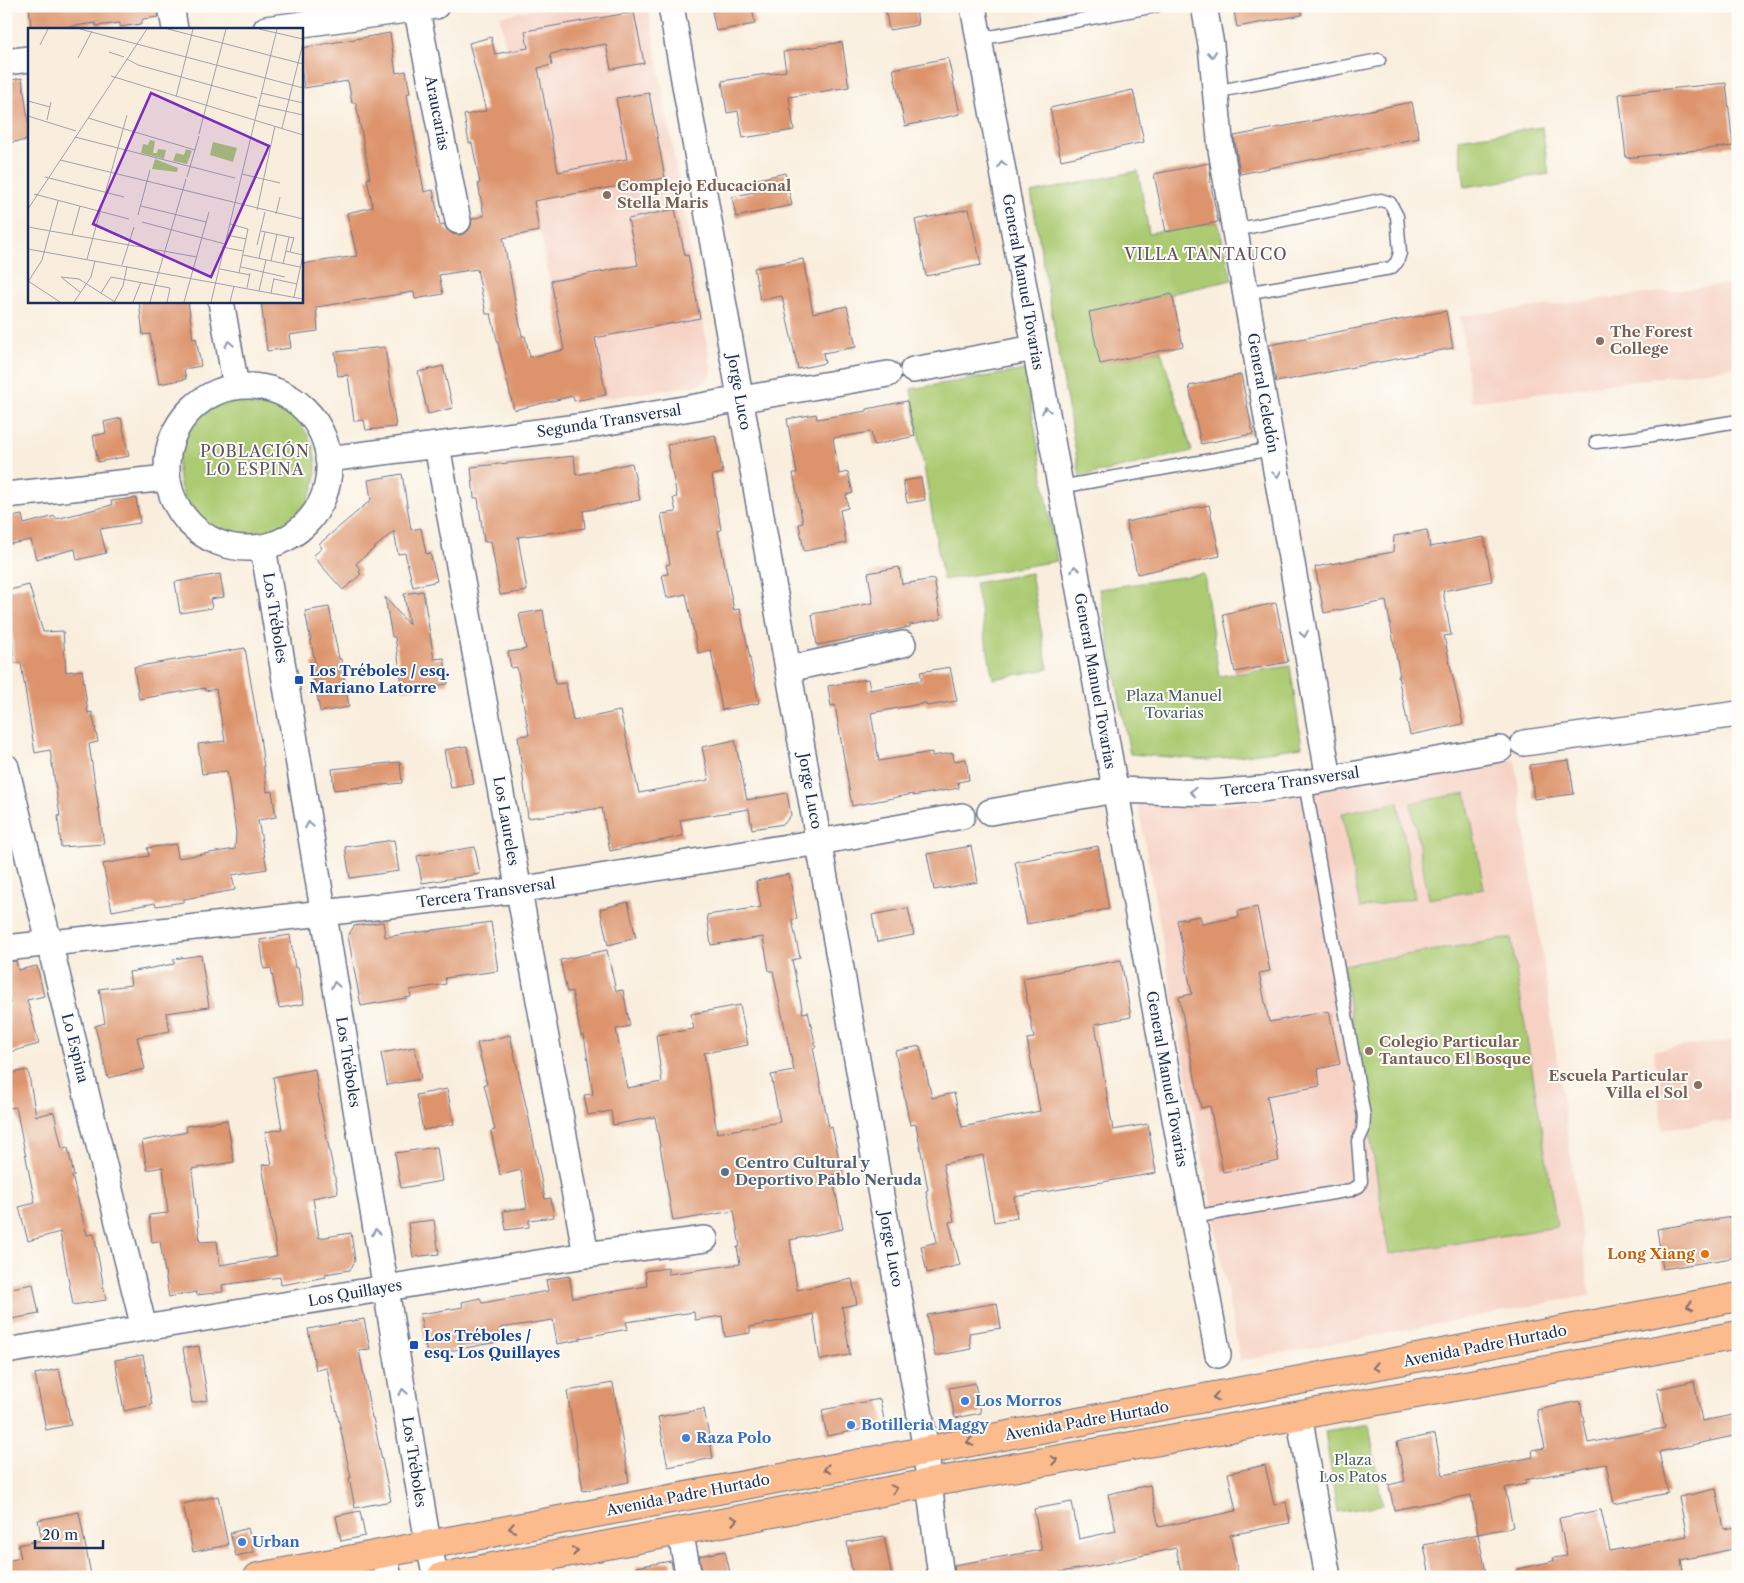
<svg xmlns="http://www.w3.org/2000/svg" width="1744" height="1583" font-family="'Libre Caslon Text',serif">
<rect width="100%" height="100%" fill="#fdfcf7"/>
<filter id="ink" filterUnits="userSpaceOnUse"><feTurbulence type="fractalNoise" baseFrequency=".02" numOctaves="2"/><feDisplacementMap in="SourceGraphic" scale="10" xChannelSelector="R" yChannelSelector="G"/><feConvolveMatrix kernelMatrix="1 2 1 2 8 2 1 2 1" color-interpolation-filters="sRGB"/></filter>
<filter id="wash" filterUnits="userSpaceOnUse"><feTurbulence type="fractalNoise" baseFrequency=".0096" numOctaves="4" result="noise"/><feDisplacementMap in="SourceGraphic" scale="20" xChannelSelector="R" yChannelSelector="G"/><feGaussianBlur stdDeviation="1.12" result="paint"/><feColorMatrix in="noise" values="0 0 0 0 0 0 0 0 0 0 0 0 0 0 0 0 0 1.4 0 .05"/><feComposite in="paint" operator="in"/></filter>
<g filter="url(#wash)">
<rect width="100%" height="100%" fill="#f9eedd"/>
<path fill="#f6d2c4" d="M550 6H648L712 373 703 384 572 403 500 16Z
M1738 283V367L1471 402 1460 316Z
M1515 760 1590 1295 1240 1361 1137 801 1216 806Z
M1738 1040V1120L1662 1129 1654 1050Z"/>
<path fill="#abca71" stroke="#637c68" d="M1542 127 1549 174 1465 187 1458 139Z
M1138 171 1149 233 1218 222 1232 280 1090 312 1101 363 1161 351 1192 451 1080 477 1031 193Z
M1025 370 1057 561 943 580 911 389Z
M178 468a69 69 0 1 1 138 0a69 69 0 1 1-138 0Z
M1031 573 1048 669 993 679 975 583Z
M1204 574 1219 676 1290 666 1302 747 1209 760 1130 754 1099 589Z
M1466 793 1484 889 1429 899 1411 803Z
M1398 802 1415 898 1360 908 1342 813Z
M1511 938 1557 1227 1389 1254 1343 965Z
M1369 1424 1382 1505 1337 1512 1325 1431Z"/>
<g id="blocks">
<path fill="#dd946d" d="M29 6H157L158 17 143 19 141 24 120 27V23L96 26V23L53 29H31Z
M711 6H752L755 24 716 31Z
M885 6H916L918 25 889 30Z
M1233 6H1301L1302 15 1237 27Z
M634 12 644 63 611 69 606 44 550 54 552 65 538 68 558 172 627 159 616 98 649 93 665 178 534 201 539 231 503 238 522 336H525L530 357 564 350 551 281 638 265 628 219 675 209 685 256 688 255 700 318 595 338 606 395 574 401 573 396 514 410 491 314H486L477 269 439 275 443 294 415 299 414 292 316 307 318 331 289 335 291 348 267 351 261 301H301V264L357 256 347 213 373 207 367 179 370 178 356 103H352L348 81 304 88 301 67V48L390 33 396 73 406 71 410 93 407 94 424 192 433 190 440 225 444 224 447 230 453 234 460 235 468 231 471 226 472 219 484 216 478 183H480L472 143H469L464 115 486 111 469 43 491 37 495 54 528 48 525 31Z
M842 42 849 87 789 97 794 130 743 138 738 111 727 113 722 81 786 71 783 52Z
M948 58 960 114 905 126 893 69Z
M22 78 29 126V140L6 143V81Z
M1726 83 1733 146 1626 158 1619 94Z
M1133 90 1144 142 1061 160 1050 108Z
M1412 102 1419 138 1240 174 1234 136Z
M1209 163 1211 179 1210 180 1218 222 1166 232 1154 174Z
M785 173 792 205 736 217 732 197 753 192 750 181Z
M969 209 981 265 926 276 915 220Z
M803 259 813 313 847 306 856 347 823 353 825 363 798 369 782 296 760 300 754 268Z
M1172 294 1183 346 1100 364 1089 312Z
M139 301H188L193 339 196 338 201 366 184 369 186 379 159 384 150 334 143 335Z
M1446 311 1453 348 1276 382 1269 345Z
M385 347 396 427 366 430 364 420 354 421 348 375 338 376 335 352Z
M443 366 453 408 428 414 418 372Z
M1241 375 1253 434 1201 444 1189 386Z
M907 401 915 436 874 445 871 432 833 438 839 474 848 472 853 493 846 495 848 508 840 510 846 543 804 551 799 524 803 523 793 473H797L787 419 816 414 817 419 867 411V409Z
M121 418 129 456 98 462 93 436 106 433 104 422Z
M715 435 723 473 712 475 721 530 718 531 734 610 740 609 759 703 722 710 711 650 698 653 686 594 667 598 662 575 668 574 666 565 670 564 661 514 676 512 673 498 677 497 667 445Z
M574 456 576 475 632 463 640 500 583 511 585 528 518 537 527 591 500 595 491 541 484 542 478 498H474L471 467Z
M402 474 411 530 421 528 426 554 430 553 437 581 413 587 405 553 398 554 394 531 358 562 356 564 361 570 359 572 361 574 343 590 313 556 322 548 319 544 371 500 368 480Z
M921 478 925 500 907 503 903 481Z
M136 498 140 523 100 529 106 553 77 560 75 549 36 559 31 540 6 545V518L22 515 24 524 55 516 56 519 112 505 111 501Z
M1209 505 1220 556 1137 574 1126 522Z
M1427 530 1430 547 1484 537 1492 581 1443 591 1451 635 1444 636 1463 724 1410 735 1398 676H1400L1386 601 1324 613 1315 567 1393 552 1394 536Z
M899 567 902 584 934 579 941 619 910 625V627L876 634 817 645 812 614 873 603 868 573Z
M220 574 224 597 210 599 212 608 180 613 175 582Z
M29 585 43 632 63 631 66 672 82 670 88 713 92 712 98 742 89 744 104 844 61 847 58 816H60L50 750 35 753 21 663H14L11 618 6 601V591Z
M423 591 434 659 444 658 448 684 403 690 395 637H392L385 597 409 625 404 594Z
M1276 603 1288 662 1235 672 1223 614Z
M329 607 339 659H341L349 707 320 712 312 664 315 663 305 611Z
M543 610 555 684 566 683 573 721 620 711 639 793 709 780 702 747 735 740 747 800 787 793 791 815 784 824 752 829 749 809 680 820 683 836 610 851 602 808 528 818 518 736 529 735 517 667 511 668 508 652 526 649 519 614Z
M245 648 260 736 267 792 272 791 276 817 258 820 267 869 232 875 235 890 184 899V902L156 906 155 903 112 911 103 864 149 856 147 848 176 844 178 858 235 849 236 833 227 771 202 774 198 744 225 741 216 689 205 691V688L139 699 134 667Z
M950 667 957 701 927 706 926 703 871 713 879 761 932 752V756L953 753 954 761 966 759 969 780 958 782 959 788 913 796V794L852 806 835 705 831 706 828 686 868 679 870 690 922 680 920 672Z
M467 746 474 784 451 788 444 750Z
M1569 760 1574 794 1534 799 1530 765Z
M400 762 402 783 334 790 332 769Z
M394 840 399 871 350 878 345 847Z
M971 846 978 882 934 890 927 854Z
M1098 846 1109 909 1027 924 1015 862Z
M475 847 480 874 422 883 417 856Z
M789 874 797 919 792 920 800 958 792 960 803 1013 808 1012 816 1047 813 1048 829 1128 832 1127 842 1173 832 1175 843 1229 790 1240 797 1290 852 1279 857 1304 842 1307 850 1355 820 1360 813 1314 750 1327V1333L725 1337 722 1316 695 1320 694 1312 626 1322 628 1329 580 1338V1340L557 1344 553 1320 500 1328 503 1341 427 1355 420 1314 463 1307 462 1302 480 1298 482 1303 548 1291 546 1280 569 1276 573 1298 647 1286 645 1271 668 1268V1274L740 1264 737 1247H740L734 1211 673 1221 655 1117 613 1125 611 1111 588 1115 584 1095 593 1094 584 1035 581 1036 572 991 567 992 560 960 607 950 616 991 623 990 630 1026 616 1029 627 1088 662 1082 656 1035 694 1029 691 1014 740 1005 748 1045 704 1053 717 1133 780 1122 771 1075 794 1071 773 971H769L763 937 711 945 707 915 761 907 756 881Z
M628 902 636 938 608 945 600 909Z
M1257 907 1270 971 1259 973 1269 1022 1329 1011 1340 1064 1318 1069 1320 1086 1267 1096 1279 1161 1223 1172 1210 1106 1201 1108 1179 997 1192 994 1177 920 1200 916 1202 924 1239 917 1238 911Z
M908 908 914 935 877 942 872 915Z
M383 922 385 937 491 922 498 971 445 978 446 984 410 990 411 997 361 1006 348 936 354 926Z
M290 935 295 968 298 967 304 1004 279 1008 271 968 264 969 260 940Z
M201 955 209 1007 166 1013 170 1031 137 1037 145 1069 108 1078 95 1026 105 1023 99 989 131 985 129 972 174 964V959Z
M1121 960 1131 1017 1095 1024 1113 1130 1148 1124 1156 1173 1014 1197 1017 1218 994 1222 983 1155 943 1164 954 1221 949 1222 960 1265 927 1273 921 1246 937 1242 926 1191 928 1190 916 1124 910 1125 895 1051 920 1046 932 1098 954 1093 962 1127 1040 1111 1027 1039 1034 1038 1023 978Z
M16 961 18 970 37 966 44 996 27 1000 39 1044 10 1052 6 1038V1006L11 1005 6 984V962Z
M510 1035 529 1119 545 1199 551 1198 554 1217 529 1220V1227L506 1230 503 1211 527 1208 521 1170 500 1175 491 1131 495 1130 484 1084H487L477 1043Z
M415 1047 421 1079 387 1085 381 1053Z
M315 1069 319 1099 338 1193 313 1198 319 1238 351 1233 355 1261 350 1270 325 1274 326 1277 281 1285 280 1277 222 1285 223 1292 197 1295 196 1292 169 1297 160 1241 152 1242 149 1215 168 1213 163 1167 147 1170 142 1141 187 1132 186 1126 227 1120 234 1162 192 1169 200 1242 217 1241 220 1265 277 1256 262 1165 272 1164 265 1132 282 1129 273 1077Z
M28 1070 36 1116 54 1112 62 1149 68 1148 74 1176H72L87 1235 94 1234 106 1300 73 1305 60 1232 28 1241 19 1207 35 1203 16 1107 6 1108V1074Z
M447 1089 454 1124 423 1130 416 1095Z
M437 1147 442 1181 401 1188 395 1153Z
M1738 1216V1257L1663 1269 1657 1229Z
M434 1220 439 1254 413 1257 408 1223Z
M33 1284 39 1314 6 1320V1289Z
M997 1303 1001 1328 969 1333 971 1349 935 1356 927 1315Z
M364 1319 370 1349 359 1350 372 1418H373L391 1501 355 1508 349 1478H351L335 1403H334L327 1368 316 1370 308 1329Z
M199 1346 208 1400 192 1403 183 1348Z
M143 1355 152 1405 124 1411 115 1360Z
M59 1369 71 1425 46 1430 35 1374Z
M1694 1381 1702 1421 1738 1414V1435L1659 1452 1668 1493 1614 1504 1606 1464 1525 1480 1526 1484 1505 1488 1513 1527 1478 1534 1471 1495 1394 1510 1389 1485 1405 1481 1397 1442 1435 1434 1443 1475 1533 1457 1532 1450 1545 1448 1537 1410 1580 1401 1588 1443 1665 1428 1657 1389Z
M613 1383 629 1482 583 1491 567 1391Z
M975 1383 981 1413 955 1418 949 1388Z
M880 1399 885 1425 827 1436 822 1410Z
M704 1409 713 1458 668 1467 658 1417Z
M1265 1465 1274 1505 1286 1502 1290 1523 1230 1535 1239 1577H1182L1176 1548 1100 1565 1032 1577H955L954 1565 1042 1550 1034 1509 1072 1502 1079 1539 1116 1531 1108 1494 1150 1485 1159 1527 1236 1511 1228 1473Z
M1716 1489 1724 1529 1738 1527V1548L1681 1560 1684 1577H1628L1627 1572 1605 1577H1518L1517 1569 1554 1561 1553 1558 1567 1556 1559 1518 1601 1510 1610 1551 1687 1536 1679 1497Z
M218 1496 228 1545 193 1552 183 1504Z
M360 1511 365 1536 341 1541 336 1516Z
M79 1512 91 1575 82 1577H6V1561L21 1558 18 1545 42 1540 38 1520Z
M248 1528 254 1552 236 1556 230 1533Z
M1478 1534 1487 1577H1430L1424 1545Z
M884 1536 892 1577H853L847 1542Z
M725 1551 731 1577H703L699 1556Z
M671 1561 674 1577H637L636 1567Z"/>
</g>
</g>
<g filter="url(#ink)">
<use href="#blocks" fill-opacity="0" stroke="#69728a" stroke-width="1"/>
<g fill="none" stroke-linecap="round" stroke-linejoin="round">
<g stroke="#69728a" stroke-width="15">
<path id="lane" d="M979 39 1156 6
M1214 92 1379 60
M1235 230 1381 200 1390 203 1397 216 1400 253 1397 262 1391 268 1245 293
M1596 442 1640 437 1738 421
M1060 487 1272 449
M1193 1217 1351 1190 1359 1186 1361 1181 1358 1141 1363 1130 1364 1116 1305 783"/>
</g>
<g stroke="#69728a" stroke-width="28">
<path id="street" d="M171 6 175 29
M416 6 458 221
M671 6 926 1450 929 1483 941 1577
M973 6 1218 1355
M1204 6 1211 45 1221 150 1329 779
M266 29 436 6
M6 62 29 59
M221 301 236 387
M913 370 1035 348
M167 467a81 81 0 1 1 162 0a81 81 0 1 1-162 0Z
M437 446 586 1255
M328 459 585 426 888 374
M6 495 167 478
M263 547 417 1477 428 1543 436 1577
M788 669 903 644
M1524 743 1738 714
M6 767 144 1328
M990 812 1115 790 1210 793 1262 789 1305 783 1500 749
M6 948 323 913 518 890 819 842 962 816
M6 1351 586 1255 705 1239
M1299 1415 1328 1577
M680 1531 689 1577
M383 1552 389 1577
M539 1558 543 1577"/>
</g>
<g stroke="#69728a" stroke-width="30">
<path id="primary" d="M258 1577 1738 1297
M441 1577 929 1483 1738 1335"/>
</g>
<use href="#lane" stroke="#fff" stroke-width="12"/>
<use href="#street" stroke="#fff" stroke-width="25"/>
<use href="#primary" stroke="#fbbb8c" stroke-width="28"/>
</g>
<defs><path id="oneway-chevron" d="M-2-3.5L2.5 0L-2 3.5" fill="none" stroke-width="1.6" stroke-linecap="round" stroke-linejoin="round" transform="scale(1.25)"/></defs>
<g stroke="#8d97ae">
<use href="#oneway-chevron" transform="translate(1212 54) rotate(84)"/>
<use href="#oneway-chevron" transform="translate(1002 164) rotate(-100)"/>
<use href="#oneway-chevron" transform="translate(229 344) rotate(-100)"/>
<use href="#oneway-chevron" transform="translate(1046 410) rotate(-100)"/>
<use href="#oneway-chevron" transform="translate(1277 474) rotate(80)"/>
<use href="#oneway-chevron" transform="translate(1075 569) rotate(-100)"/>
<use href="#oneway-chevron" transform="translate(1304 634) rotate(80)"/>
<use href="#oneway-chevron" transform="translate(1193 792) rotate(-178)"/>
<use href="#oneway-chevron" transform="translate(309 825) rotate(-99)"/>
<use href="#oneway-chevron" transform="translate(335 985) rotate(-99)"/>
<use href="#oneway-chevron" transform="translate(376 1232) rotate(-99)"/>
<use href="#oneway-chevron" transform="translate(403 1392) rotate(-99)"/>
</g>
<g stroke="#806e73">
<use href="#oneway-chevron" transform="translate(1690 1306) rotate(169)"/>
<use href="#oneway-chevron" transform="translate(1376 1367) rotate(169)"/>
<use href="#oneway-chevron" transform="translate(1216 1397) rotate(170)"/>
<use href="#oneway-chevron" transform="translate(970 1442) rotate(170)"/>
<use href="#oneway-chevron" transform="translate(1054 1460) rotate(-10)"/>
<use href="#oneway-chevron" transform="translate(827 1469) rotate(169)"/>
<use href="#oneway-chevron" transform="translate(894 1489) rotate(-11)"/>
<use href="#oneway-chevron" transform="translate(734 1520) rotate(-11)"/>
<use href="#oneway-chevron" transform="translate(512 1528) rotate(169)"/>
<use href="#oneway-chevron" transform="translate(575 1551) rotate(-11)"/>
</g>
</g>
<g fill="#8d6e63" stroke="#fdfcf7" stroke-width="2">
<circle cx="607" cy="195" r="5"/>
<circle cx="1600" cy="341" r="5"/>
<circle cx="1369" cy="1051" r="5"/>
<circle cx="1698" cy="1085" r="5"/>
</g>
<g fill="#1a4fb4" stroke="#fdfcf7" stroke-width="2">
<rect x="294" y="675" width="10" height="10" rx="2.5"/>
<rect x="409" y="1340" width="10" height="10" rx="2.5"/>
</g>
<circle fill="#5c6f8a" stroke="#fdfcf7" stroke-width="2" cx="725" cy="1172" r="5"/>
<circle fill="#e8710a" stroke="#fdfcf7" stroke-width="2" cx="1705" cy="1254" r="5"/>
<g fill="#3f7fe0" stroke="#fdfcf7" stroke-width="2">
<circle cx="965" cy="1401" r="5"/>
<circle cx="851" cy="1425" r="5"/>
<circle cx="686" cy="1438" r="5"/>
<circle cx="242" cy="1542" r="5"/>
</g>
<g text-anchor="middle" stroke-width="4" stroke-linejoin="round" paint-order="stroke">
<g font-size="15" fill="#1b2f5e" stroke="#fdfcf7">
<text transform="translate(437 113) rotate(79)" y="5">Araucarias</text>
<text transform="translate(1023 282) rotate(80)" y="5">General Manuel Tovarias</text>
<text transform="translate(739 392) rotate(80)" y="5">Jorge Luco</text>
<text transform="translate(1263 393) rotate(80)" y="5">General Celedón</text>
<text transform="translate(609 421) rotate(-9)" y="5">Segunda Transversal</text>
<text transform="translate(275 618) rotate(81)" y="5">Los Tréboles</text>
<text transform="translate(1095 681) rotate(80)" y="5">General Manuel Tovarias</text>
<text transform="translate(1290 782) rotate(-8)" y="5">Tercera Transversal</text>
<text transform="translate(810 791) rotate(80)" y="5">Jorge Luco</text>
<text transform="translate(506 821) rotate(80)" y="5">Los Laureles</text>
<text transform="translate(486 893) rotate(-8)" y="5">Tercera Transversal</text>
<text transform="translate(75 1048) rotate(76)" y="5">Lo Espina</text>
<text transform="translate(348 1062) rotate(81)" y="5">Los Tréboles</text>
<text transform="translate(1167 1079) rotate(80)" y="5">General Manuel Tovarias</text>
<text transform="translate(891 1249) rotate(80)" y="5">Jorge Luco</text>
<text transform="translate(355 1293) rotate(-10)" y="5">Los Quillayes</text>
<text transform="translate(1485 1346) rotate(-11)" y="5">Avenida Padre Hurtado</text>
<text transform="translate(1087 1421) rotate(-10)" y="5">Avenida Padre Hurtado</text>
<text transform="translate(414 1462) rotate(81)" y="5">Los Tréboles</text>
<text transform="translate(688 1495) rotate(-11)" y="5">Avenida Padre Hurtado</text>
</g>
<g font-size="15" font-weight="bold" fill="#785e54" stroke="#fdfcf7" text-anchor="start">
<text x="617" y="191">Complejo Educacional<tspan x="617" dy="17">Stella Maris</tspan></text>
<text x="1610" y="337">The Forest<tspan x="1610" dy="17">College</tspan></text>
<text x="1379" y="1047">Colegio Particular<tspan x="1379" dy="17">Tantauco El Bosque</tspan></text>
<text x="1688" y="1081" text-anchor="end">Escuela Particular<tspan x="1688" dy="17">Villa el Sol</tspan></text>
</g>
<g font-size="15" font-weight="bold" fill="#164399" stroke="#fdfcf7" text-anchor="start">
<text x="309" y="676">Los Tréboles / esq.<tspan x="309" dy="17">Mariano Latorre</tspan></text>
<text x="424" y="1341">Los Tréboles /<tspan x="424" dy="17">esq. Los Quillayes</tspan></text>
</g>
<g font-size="15" fill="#465e64" stroke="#fdfcf7">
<text x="1174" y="701">Plaza Manuel<tspan x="1174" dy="17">Tovarias</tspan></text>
<text x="1353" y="1465">Plaza<tspan x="1353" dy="17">Los Patos</tspan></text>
</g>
<g font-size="15" font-weight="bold" fill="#4e5e75" stroke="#fdfcf7" text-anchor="start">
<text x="735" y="1168">Centro Cultural y<tspan x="735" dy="17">Deportivo Pablo Neruda</tspan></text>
</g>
<g font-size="15" font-weight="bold" fill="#c56008" stroke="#fdfcf7" text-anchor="end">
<text x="1695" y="1259">Long Xiang</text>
</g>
<g font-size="15" font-weight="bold" fill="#366cbe" stroke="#fdfcf7" text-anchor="start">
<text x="975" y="1406">Los Morros</text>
<text x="861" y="1430">Botilleria Maggy</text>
<text x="696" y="1443">Raza Polo</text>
<text x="252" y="1547">Urban</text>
</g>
<g font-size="16" letter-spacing="1" fill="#5f5263" stroke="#fdfcf7">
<text x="1206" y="260">VILLA TANTAUCO</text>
<text x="255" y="457">POBLACIÓN<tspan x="255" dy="18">LO ESPINA</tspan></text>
</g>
</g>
<g transform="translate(28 28)">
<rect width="275" height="275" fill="#f9eedd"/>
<path d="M122 112 127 113 125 125H129L130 121 138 122 136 131 113 125 115 116 120 117ZM185 114 209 120 205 134 182 127ZM158 121 164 123 159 136 145 133 148 125 156 127ZM127 131 150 140 149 144 124 141Z" fill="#abca71"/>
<path fill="none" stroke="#a0a2aa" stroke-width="1" d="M52 1 275 60M140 1 275 36M231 1 275 11M12 17 20 1M81 24 96 29M50 30 64 3M99 31 110 37 229 70M83 48 275 107M233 65 275 75M148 69 165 1M0 73 22 79M230 77 275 87M0 88 48 103M60 90 167 122M19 92 23 74M254 100 275 15M171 106 198 1M47 109 207 150M32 132 275 191M214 146 252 155M17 149 96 169M159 149 171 108M6 166 101 191M113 178 178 194M0 181 119 1M229 182 247 98M248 186 252 169M110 187 122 142M114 194 197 216M202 196 220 201 211 245M0 199 169 229M233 203 266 210M44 207 52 178M199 207 218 211M229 217 237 184M194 219 215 223M0 221 275 271M258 223 275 227M262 224 266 209M215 227 272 239M231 230 237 204M59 231 99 87M243 233 249 206M255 236 261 209M94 237 106 199M213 239 257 249M192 241 222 247M246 251 269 256M0 253 32 274M0 254 14 232 30 173M219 260 222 245M231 263 238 232M53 265 33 249 51 251 87 274M73 265 83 249 142 260 139 274M243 265 246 250M266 269 275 227M46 274 63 249 67 233M86 274 95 258 99 238M105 274 113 254M122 274 158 151M156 274 181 184M183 274 249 1M202 274 206 258"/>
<path fill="#7b2cbf" fill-opacity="0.15" stroke="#7b2cbf" stroke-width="2.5" d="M123 65 241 118 183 249 65 196Z"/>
<rect width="275" height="275" fill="none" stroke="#1b2f5e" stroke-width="2.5"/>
</g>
<rect width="1744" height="1583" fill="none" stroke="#fdfcf7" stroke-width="25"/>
<path d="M35 1540v8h68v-8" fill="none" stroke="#1b2f5e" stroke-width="2.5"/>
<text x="42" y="1540" font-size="15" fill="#1b2f5e" stroke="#fdfcf7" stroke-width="4" paint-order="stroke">20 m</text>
</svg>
